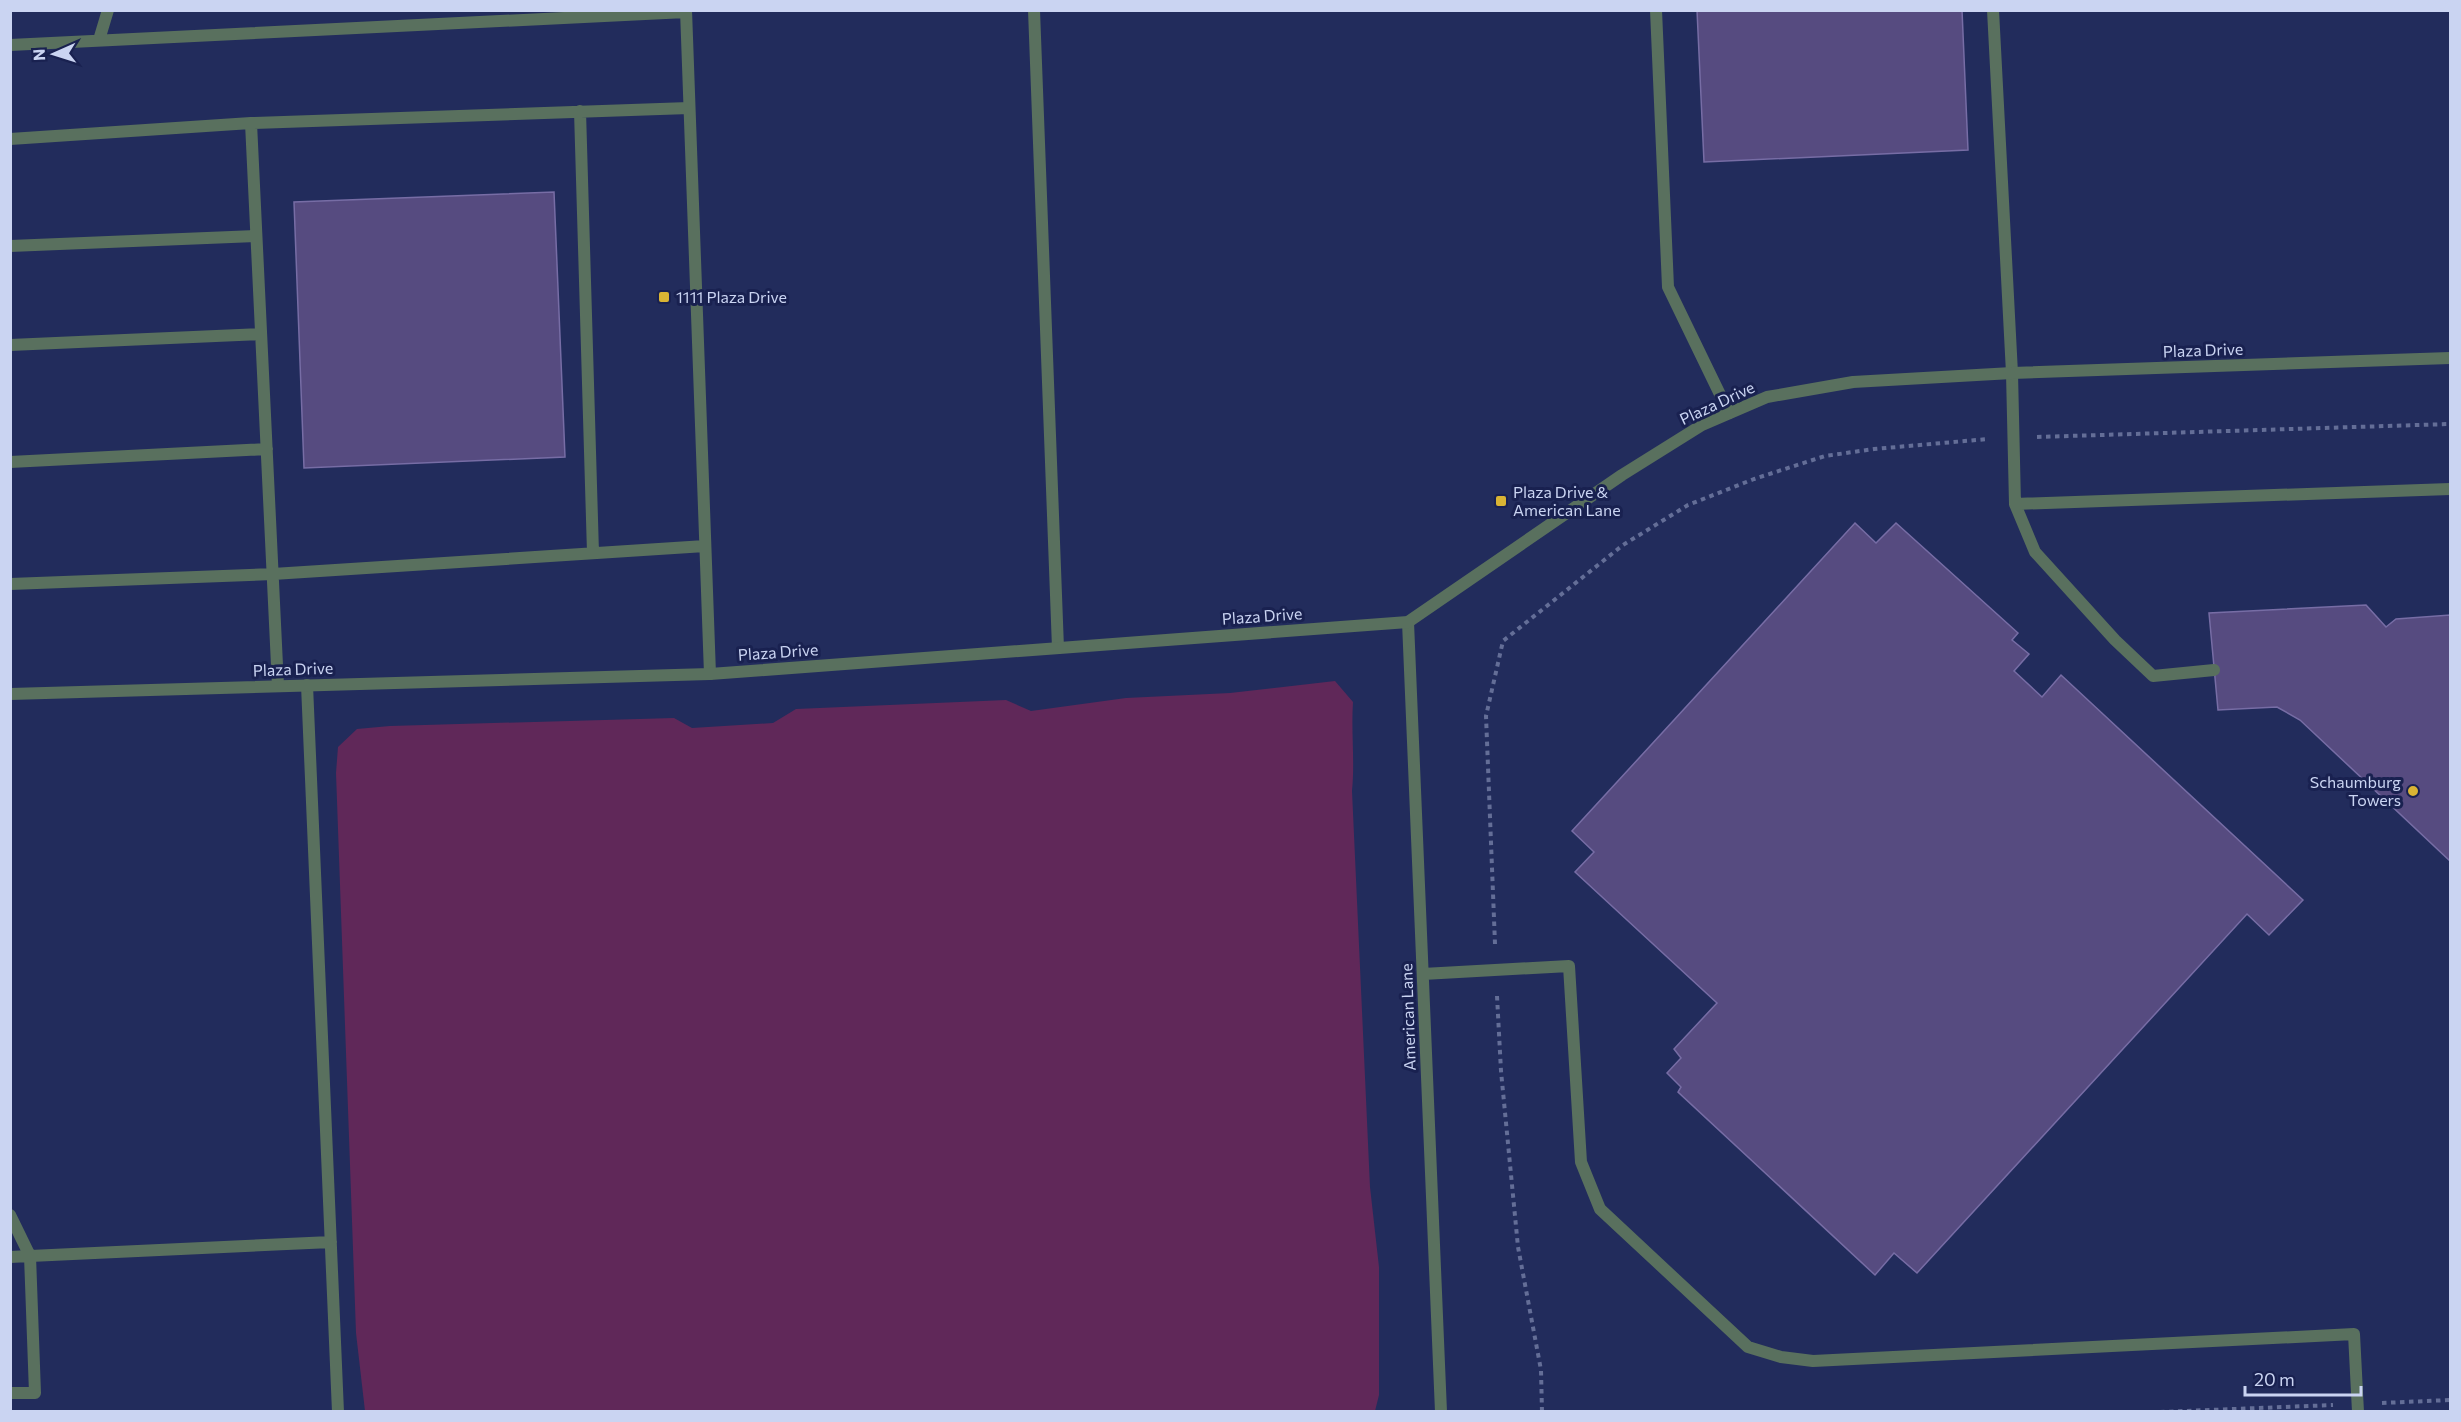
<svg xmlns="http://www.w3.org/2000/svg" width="2461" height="1422" font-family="Commissioner,sans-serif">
<rect width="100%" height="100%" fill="#222c5c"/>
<path fill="#602859" d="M1335 681 1353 702C1351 733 1355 761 1352 791L1370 1187 1379 1267V1395L1375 1411H365L356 1333 336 773 338 747 357 729 390 726 674 718 692 728 773 723 796 709 1006 700 1031 711 1126 698 1230 693Z"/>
<path fill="#564b80" stroke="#776da5" stroke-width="1.5" d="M1697 10H1962L1968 150 1704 162Z
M554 192 565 457 304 468 294 202Z
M1855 523 1876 543 1896 523 2018 633 2012 640 2029 654 2014 671 2042 697 2061 675 2303 900 2269 935 2247 914 1917 1273 1894 1253 1875 1275 1678 1092 1681 1087 1667 1073 1681 1058 1674 1049 1717 1003 1575 872 1594 852 1572 831Z
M2366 605 2386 627 2396 619 2450 615V861L2300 720 2277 707 2218 710 2209 613Z"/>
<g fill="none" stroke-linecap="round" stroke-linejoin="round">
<path stroke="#646e97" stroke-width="4" stroke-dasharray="4.5 4.5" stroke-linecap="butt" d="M2037 437 2450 424
M1495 944 1486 716 1503 641 1623 545 1688 505 1754 479 1825 456 1874 449 1988 439
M1497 996 1501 1071 1518 1247 1541 1370 1542 1412
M2382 1403 2450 1400
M2160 1412 2333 1405"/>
<path stroke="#59705e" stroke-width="12" d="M686 10 710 674
M1034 10 1058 648
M1656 10 1668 287 1729 413
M1993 10 2012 373 2015 504 2450 489
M99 40 108 10
M10 45 686 12
M580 111 593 553
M251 123 689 108
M10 139 251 123 278 686
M10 246 256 236
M10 345 261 334
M10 462 267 449
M2015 504 2035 552 2115 640 2153 676 2214 670
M10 584 273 574 705 546
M1408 622 1441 1412
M307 685 338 1412
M1423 974 1569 966 1581 1162 1600 1209 1748 1347 1781 1357 1813 1361 2354 1334 2358 1412
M10 1215 30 1256 331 1242
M10 1257 30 1256 35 1393H10"/>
<path stroke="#59705e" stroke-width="12" d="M10 694 710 674 1408 622 1622 475 1702 425 1767 397 1853 382 2012 373 2450 358"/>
</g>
<g fill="#d9b434" stroke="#192150" stroke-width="2">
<rect x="658" y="291" width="12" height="12" rx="3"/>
<rect x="1495" y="495" width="12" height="12" rx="3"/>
<circle cx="2413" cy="791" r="6"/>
</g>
<g text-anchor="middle" stroke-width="6" stroke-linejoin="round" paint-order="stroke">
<g font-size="16" fill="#cad4f2" stroke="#192150" text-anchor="start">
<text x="676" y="303">1111 Plaza Drive</text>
<text x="1513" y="498">Plaza Drive &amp;<tspan x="1513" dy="18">American Lane</tspan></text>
<text x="2401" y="788" text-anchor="end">Schaumburg<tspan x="2401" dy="18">Towers</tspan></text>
</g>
<g font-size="16" fill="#cad4f2" stroke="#192150">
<text transform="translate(2203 350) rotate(-2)" y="6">Plaza Drive</text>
<text transform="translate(1717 403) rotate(-25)" y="6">Plaza Drive</text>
<text transform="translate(1262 616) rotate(-4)" y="6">Plaza Drive</text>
<text transform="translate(778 652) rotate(-4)" y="6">Plaza Drive</text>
<text transform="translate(293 669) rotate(-2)" y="6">Plaza Drive</text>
<text transform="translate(1408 1017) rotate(-92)" y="6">American Lane</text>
</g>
</g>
<rect width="2461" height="1422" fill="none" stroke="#cad4f2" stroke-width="24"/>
<g transform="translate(54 54) rotate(267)" stroke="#192150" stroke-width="4.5" paint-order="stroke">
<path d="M0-4.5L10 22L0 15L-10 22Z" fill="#cad4f2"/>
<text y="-9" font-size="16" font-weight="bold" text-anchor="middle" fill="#cad4f2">N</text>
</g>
<path d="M2245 1386v9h116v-9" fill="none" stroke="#cad4f2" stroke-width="3"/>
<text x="2254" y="1386" font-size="18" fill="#cad4f2" stroke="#192150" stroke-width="4.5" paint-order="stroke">20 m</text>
</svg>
